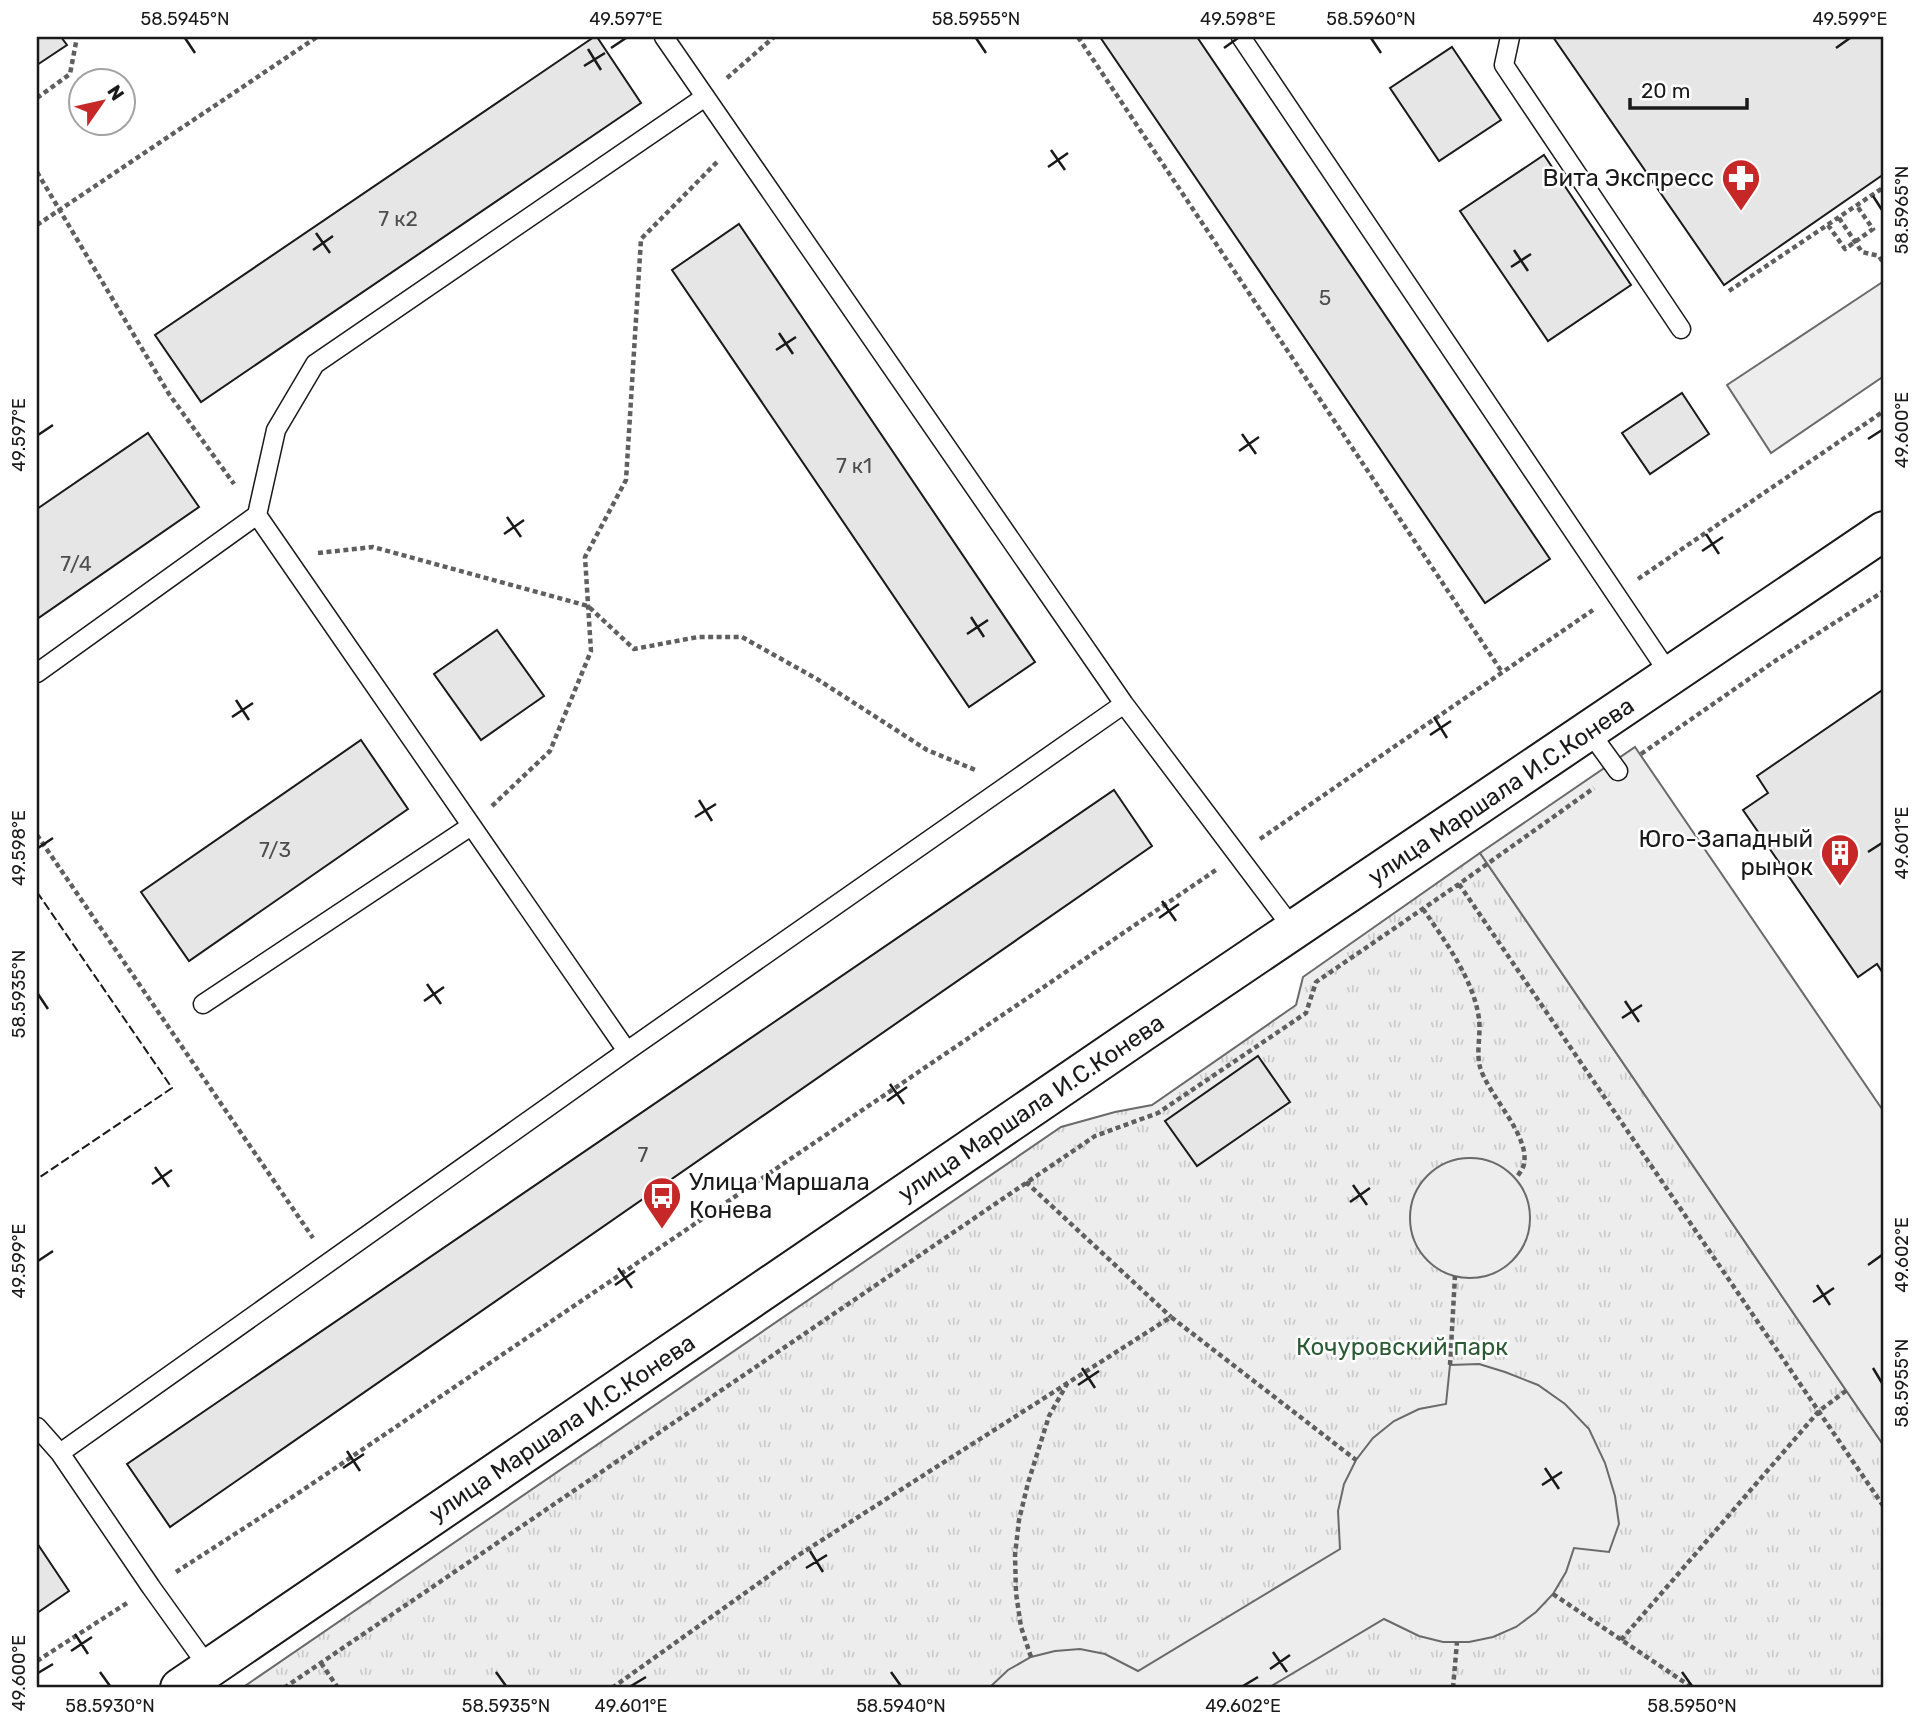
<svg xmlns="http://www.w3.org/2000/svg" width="1921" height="1725" font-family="Rubik,sans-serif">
<defs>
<pattern id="grass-tufts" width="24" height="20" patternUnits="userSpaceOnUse" patternTransform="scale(1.75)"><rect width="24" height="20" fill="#ededed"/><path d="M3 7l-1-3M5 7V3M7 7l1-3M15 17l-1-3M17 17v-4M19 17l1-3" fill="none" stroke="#cbcbcb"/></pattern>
</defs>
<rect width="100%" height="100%" fill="#fff"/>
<path fill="url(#grass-tufts)" stroke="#6a6a6a" stroke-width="2" d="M1480 853 1884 1446V1688H242L1061 1127 1115 1112 1152 1105 1296 1005 1303 977Z"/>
<path fill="#ededed" stroke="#6a6a6a" stroke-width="2" d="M1884 281V376L1771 453 1727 385Z
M1635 747 1884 1112V1446L1480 853Z
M1410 1218a60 60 0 1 1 120 0a60 60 0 1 1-120 0Z
M1479 1364 1505 1372 1538 1385 1565 1404 1589 1429 1605 1463 1615 1496 1619 1524 1609 1552 1574 1548 1566 1572 1553 1594 1536 1612 1516 1627 1493 1637 1469 1642H1443L1419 1636 1384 1619 1268 1688H989L1008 1670 1031 1657 1055 1651 1080 1649 1105 1654 1138 1671 1340 1549 1338 1511 1344 1484 1356 1460 1373 1438 1394 1421 1419 1409 1446 1404 1450 1365Z"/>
<path fill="#e6e6e6" stroke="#1a1a1a" stroke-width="2" d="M37 37H61L67 45 37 65Z
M594 37H597L641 103 201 402 155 335Z
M1100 37H1197L1550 559 1485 603Z
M1553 37H1884V174L1724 285Z
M1452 47 1501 120 1439 161 1390 88Z
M1544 155 1631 285 1548 341 1460 211Z
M739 224 1035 662 969 707 672 270Z
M1682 393 1709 434 1650 474 1622 433Z
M148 433 199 507 37 619V509Z
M497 630 544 696 481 740 434 674Z
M1884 689V975L1877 964 1858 977 1743 810 1768 793 1757 776Z
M361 740 408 809 189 961 141 892Z
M1114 790 1152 846 170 1527 127 1464Z
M1258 1056 1290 1102 1197 1166 1165 1121Z
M37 1543 69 1591 37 1613Z"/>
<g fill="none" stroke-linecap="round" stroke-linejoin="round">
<g stroke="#1a1a1a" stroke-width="21">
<path id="lane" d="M664 37 1124 704 1294 930
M1241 37 1670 675
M1510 37 1504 65 1681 329
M257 515 627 1051
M37 673 257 515 276 430 315 364 705 97
M1589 731 1618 771
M203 1004 471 826
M37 1427 60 1453 151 1587 209 1668
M60 1453 627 1051 1124 704"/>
</g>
<g stroke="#1a1a1a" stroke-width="42">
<path id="secondary" d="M180 1688 1142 1032 1884 531"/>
</g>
<path stroke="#5f5f5f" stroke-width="4.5" stroke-dasharray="5 3.5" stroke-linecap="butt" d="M1078 37 1502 672
M727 78 774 37
M37 98 70 74 77 37
M37 172 169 394 234 484
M1839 218 1862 252 1879 256 1884 264
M37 225 317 37
M1828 225 1845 249 1873 229 1857 206
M1729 291 1884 187
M318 553 373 547 588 606 634 649 698 637H742L817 679 927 750 978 771
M1638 579 1884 411
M1641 754 1775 661 1884 591
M492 806 550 751 591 651 585 557 626 480 641 239 717 162
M37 835 313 1238
M1260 839 1593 610
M1459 884 1884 1507
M1423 909C1445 941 1474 980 1479 1019 1481 1035 1476 1052 1480 1067 1488 1095 1530 1135 1524 1164 1523 1169 1519 1174 1516 1178
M1026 1182 1171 1317
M1450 1365 1455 1276
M176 1572 294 1496 1216 870
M1553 1594 1693 1688
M1621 1640 1819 1411 1847 1390
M1031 1657 1021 1627 1016 1593 1015 1555 1019 1520 1028 1483 1049 1416 1067 1384
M37 1661 127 1603
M321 1663 338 1688
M284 1688 1095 1136 1158 1113 1306 1013 1316 982 1459 884 1594 788
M612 1688 794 1558 1171 1317 1356 1460
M1453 1688 1457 1642"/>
<use href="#lane" stroke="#fff" stroke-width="18"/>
<use href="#secondary" stroke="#fff" stroke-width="38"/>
<path stroke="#1a1a1a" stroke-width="2" stroke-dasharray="9 3.5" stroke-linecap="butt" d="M37 892 172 1088 37 1179"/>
</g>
<path fill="none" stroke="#1a1a1a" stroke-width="2.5" d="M185 38 195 53M976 38 986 53M1371 38 1381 53M611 48 626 38M1224 48 1238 38M1836 48 1850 38M588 49 601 70M584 66 605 53M1051 150 1065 170M1048 167 1068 153M1873 196 1882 210M316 233 330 253M313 250 333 236M1514 250 1528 271M1511 267 1531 254M779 333 793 354M776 350 796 337M1242 434 1256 454M38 435 53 425M1868 439 1882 430M1239 451 1259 437M507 517 521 537M504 534 524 520M1706 534 1719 554M1702 551 1723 537M971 617 984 637M967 634 988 620M236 700 249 720M232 717 253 703M1434 717 1447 738M1430 735 1451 721M699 800 712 821M695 817 716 804M38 848 53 838M1868 852 1882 843M1162 901 1176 921M1159 918 1179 904M427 984 441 1004M38 994 48 1009M424 1001 444 987M1625 1001 1639 1022M1622 1018 1642 1005M890 1084 904 1104M887 1101 907 1087M155 1167 169 1187M152 1184 172 1170M1353 1185 1367 1205M1350 1202 1370 1188M38 1261 53 1251M1868 1265 1882 1255M618 1268 632 1288M615 1285 635 1271M1817 1285 1830 1305M1813 1302 1834 1288M1082 1368 1095 1388M1873 1368 1882 1383M1078 1385 1099 1371M347 1451 360 1471M343 1468 364 1454M1545 1468 1559 1489M1542 1485 1562 1472M810 1551 823 1572M806 1568 827 1555M75 1634 88 1654M71 1651 92 1637M1273 1652 1287 1672M1270 1669 1290 1655M100 1672 110 1686M496 1672 506 1686M891 1672 901 1686M1682 1672 1692 1686M38 1673 53 1664M631 1686 646 1677M1243 1686 1258 1677"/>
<defs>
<g id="pharmacy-pin" transform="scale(2.0125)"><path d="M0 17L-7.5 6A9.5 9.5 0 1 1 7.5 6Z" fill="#c62828" stroke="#fff"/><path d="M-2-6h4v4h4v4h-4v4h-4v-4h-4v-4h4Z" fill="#fff"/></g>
<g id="building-pin" transform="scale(2.0125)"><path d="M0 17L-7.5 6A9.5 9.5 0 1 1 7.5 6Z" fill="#c62828" stroke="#fff"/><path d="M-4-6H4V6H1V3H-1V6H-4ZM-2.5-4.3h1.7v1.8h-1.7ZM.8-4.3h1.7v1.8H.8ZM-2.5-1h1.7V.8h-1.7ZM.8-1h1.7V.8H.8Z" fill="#fff"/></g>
<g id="bus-pin" transform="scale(2.0125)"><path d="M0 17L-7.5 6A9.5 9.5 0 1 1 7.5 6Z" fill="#c62828" stroke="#fff"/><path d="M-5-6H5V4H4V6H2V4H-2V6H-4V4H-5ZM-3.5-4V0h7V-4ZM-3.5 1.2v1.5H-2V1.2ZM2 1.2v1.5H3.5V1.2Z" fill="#fff"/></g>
</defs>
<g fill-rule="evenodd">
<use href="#pharmacy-pin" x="1741" y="178"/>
<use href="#building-pin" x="1840" y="853"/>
<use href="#bus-pin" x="662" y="1196"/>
</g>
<g text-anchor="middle" stroke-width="5" stroke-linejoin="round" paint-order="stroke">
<g font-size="21" fill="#4d4d4d">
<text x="398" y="226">7 к2</text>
<text x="1325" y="305">5</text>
<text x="854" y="473">7 к1</text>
<text x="76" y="571">7/4</text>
<text x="275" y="857">7/3</text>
<text x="643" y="1162">7</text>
</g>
<g font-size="24" fill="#1a1a1a" stroke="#fff" text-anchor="end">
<text x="1714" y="186">Вита Экспресс</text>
<text x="1813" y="847">Юго-Западный<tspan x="1813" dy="28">рынок</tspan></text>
<text x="689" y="1190" text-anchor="start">Улица Маршала<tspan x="689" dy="28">Конева</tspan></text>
</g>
<g font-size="24" fill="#1a1a1a" stroke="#fff">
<text transform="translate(1501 791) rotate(-34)" y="8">улица Маршала И.С.Конева</text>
<text transform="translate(1031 1108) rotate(-34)" y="8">улица Маршала И.С.Конева</text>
<text transform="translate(562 1428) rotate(-34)" y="8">улица Маршала И.С.Конева</text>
</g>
<g font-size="24" fill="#2b5a34" stroke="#fff">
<text x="1402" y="1355">Кочуровский парк</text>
</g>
</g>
<rect width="1921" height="1725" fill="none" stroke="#ffffff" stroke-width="77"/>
<g transform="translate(102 102) rotate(56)"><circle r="33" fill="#ffffff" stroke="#a3a3a3" stroke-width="2"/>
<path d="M0-5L12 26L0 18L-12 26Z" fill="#c62828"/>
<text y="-10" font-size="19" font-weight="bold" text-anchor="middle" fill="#1a1a1a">N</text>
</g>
<path d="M1630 98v10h117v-10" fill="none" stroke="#1a1a1a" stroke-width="3.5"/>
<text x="1641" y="98" font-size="21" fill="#1a1a1a" stroke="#ffffff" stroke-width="5" paint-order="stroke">20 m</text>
<rect x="38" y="38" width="1844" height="1648" fill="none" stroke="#1a1a1a" stroke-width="2.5"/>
<g font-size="18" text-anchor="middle" fill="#1a1a1a">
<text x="185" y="25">58.5945°N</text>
<text x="626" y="25">49.597°E</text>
<text x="976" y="25">58.5955°N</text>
<text x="1238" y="25">49.598°E</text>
<text x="1371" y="25">58.5960°N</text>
<text x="1850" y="25">49.599°E</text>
<text transform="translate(1902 210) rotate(-90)" y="6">58.5965°N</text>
<text transform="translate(1902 430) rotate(-90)" y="6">49.600°E</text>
<text transform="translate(19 435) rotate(-90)" y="6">49.597°E</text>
<text transform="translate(1902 843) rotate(-90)" y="6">49.601°E</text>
<text transform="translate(19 848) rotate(-90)" y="6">49.598°E</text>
<text transform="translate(19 994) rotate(-90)" y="6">58.5935°N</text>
<text transform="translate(1902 1255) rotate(-90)" y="6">49.602°E</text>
<text transform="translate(19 1261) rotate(-90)" y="6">49.599°E</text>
<text transform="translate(1902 1383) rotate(-90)" y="6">58.5955°N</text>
<text transform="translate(19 1673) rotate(-90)" y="6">49.600°E</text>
<text x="110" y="1712">58.5930°N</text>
<text x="506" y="1712">58.5935°N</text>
<text x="631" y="1712">49.601°E</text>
<text x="901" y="1712">58.5940°N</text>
<text x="1243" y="1712">49.602°E</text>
<text x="1692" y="1712">58.5950°N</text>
</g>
</svg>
